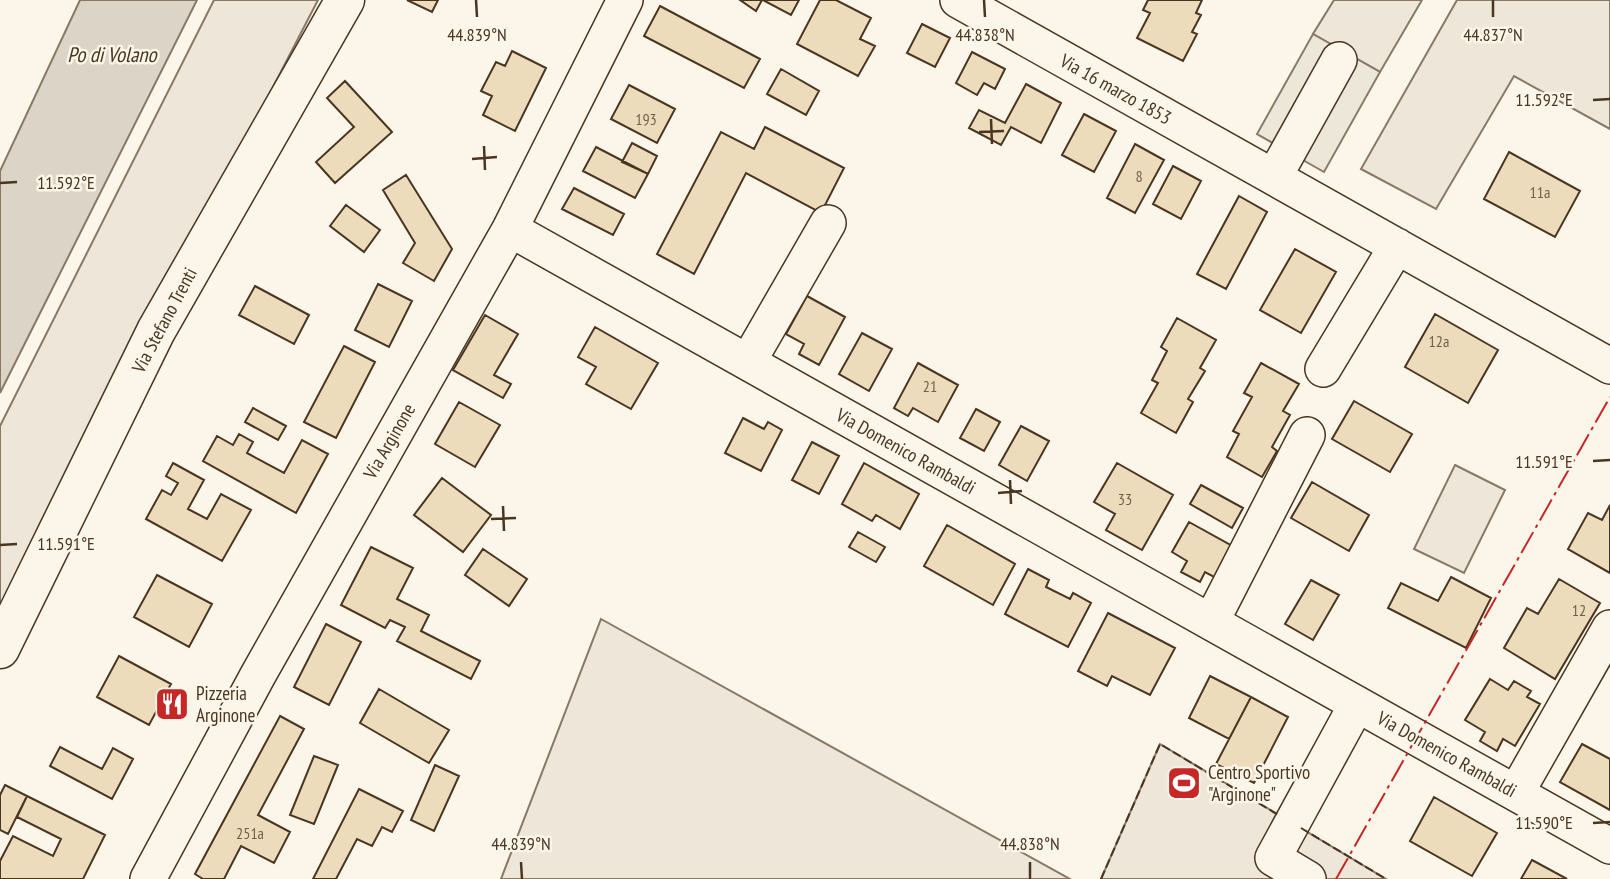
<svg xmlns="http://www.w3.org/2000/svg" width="1610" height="879" font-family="'PT Sans Narrow',sans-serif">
<rect width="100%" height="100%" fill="#fbf6e9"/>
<path fill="#ede6d9" stroke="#887966" stroke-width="2" d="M214 0H318L0 615V426Z
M1334 0H1422L1380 72 1313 34Z
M1457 0H1610V129L1514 76 1436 209 1361 169Z
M1455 465 1505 490 1464 573 1414 549Z
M601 619 1070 879H501Z
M1160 744 1386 879H1101Z"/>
<path fill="#ede7d9" stroke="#887966" stroke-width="2" d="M1313 34 1380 72 1324 172 1257 134Z"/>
<path fill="#dcd4c6" stroke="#887966" stroke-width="2" d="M80 0H197L0 393V171Z"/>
<path fill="#ecdcbc" stroke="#4a3520" stroke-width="2" d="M407 0H438L432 12Z
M740 0H762L756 11Z
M763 0H799L791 15Z
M820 0H836L871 18 860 39 875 46 858 76 797 44Z
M1148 0H1202L1196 13 1201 15 1192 32 1197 34 1183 61 1137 38 1150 13 1143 10Z
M660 6 760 59 744 88 644 36Z
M922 24 950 38 935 67 907 53Z
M512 51 546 68 515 131 483 115 492 96 481 91 496 62 505 66Z
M972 52 1005 69 995 89 984 83 977 95 956 83Z
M781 69 819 91 806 115 767 94Z
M345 81 392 132 335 183 316 162 354 127 327 98Z
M1026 84 1061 103 1041 143 1011 127 1001 145 969 128 979 110 1005 123Z
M629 85 675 109 657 143 611 119Z
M1084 114 1116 131 1094 172 1062 155Z
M765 127 844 168 821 213 746 173 694 274 657 254 721 132 754 149Z
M632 143 657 156 648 174 622 162Z
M1135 144 1164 160 1135 213 1107 198Z
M596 147 648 174 635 198 583 171Z
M1509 152 1580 191 1555 237 1484 199Z
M1173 166 1201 181 1181 219 1153 204Z
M406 175 452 249 434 281 403 263 415 243 383 190Z
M574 188 624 214 613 235 562 209Z
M1239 196 1267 212 1226 289 1197 274Z
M346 205 380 230 364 252 330 226Z
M1295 249 1336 272 1301 333 1260 310Z
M378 284 412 301 389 347 355 330Z
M255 286 309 315 294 344 239 315Z
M807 296 845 317 819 365 799 354 804 344 786 334Z
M1435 314 1498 350 1468 403 1405 367Z
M485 315 518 334 494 375 511 384 503 398 453 370Z
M1177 318 1216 340 1200 368 1205 371 1188 399 1193 402 1176 433 1141 413 1158 383 1152 380 1167 351 1161 347Z
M595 327 658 363 631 409 586 384 596 367 578 357Z
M862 333 892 349 869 391 839 374Z
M344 346 375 362 336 438 304 422Z
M918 363 958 385 938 422 913 408 908 416 894 408Z
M1261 363 1299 384 1283 411 1290 415 1272 447 1277 451 1262 477 1227 457 1239 434 1233 431 1252 397 1244 393Z
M1354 401 1412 434 1390 472 1332 439Z
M459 402 500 425 475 467 435 444Z
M253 408 286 426 278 440 245 422Z
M976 409 1000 422 984 451 960 438Z
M743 418 764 429 768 422 782 430 761 471 725 453Z
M1021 426 1049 441 1027 481 999 465Z
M239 434 253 442 247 453 284 473 302 440 328 454 296 513 203 461 217 436 233 445Z
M812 442 839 456 819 494 792 480Z
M173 463 204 480 188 509 207 519 221 494 251 510 222 561 146 519 162 490 171 495 178 483 166 476Z
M864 463 919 494 900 529 876 515 872 521 842 504Z
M1117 463 1173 495 1142 550 1106 530 1115 514 1094 502Z
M442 478 491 515 463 552 414 515Z
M1312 482 1369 515 1349 551 1291 518Z
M1201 485 1243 508 1232 528 1190 504Z
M1610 505V573L1568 549 1588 513 1602 520Z
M1189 522 1234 547 1216 578 1205 572 1200 582 1181 572 1187 561 1172 552Z
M947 525 1015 564 993 605 924 566Z
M858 532 885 547 876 562 849 547Z
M371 547 413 568 397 599 429 615 421 631 480 661 471 679 397 641 405 627 390 620 385 628 341 605Z
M483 549 527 579 509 606 465 575Z
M1028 569 1049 580 1046 587 1070 599 1073 593 1091 603 1068 647 1005 614Z
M157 575 212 604 189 647 134 617Z
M1451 577 1491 598 1466 648 1388 608 1401 583 1438 601Z
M1559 579 1600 603 1555 679 1504 648 1527 608 1538 614Z
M1311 580 1339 595 1313 640 1285 624Z
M1108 613 1175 648 1150 695 1112 676 1107 686 1078 671Z
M326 624 361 642 329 705 294 687Z
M119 656 171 684 149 725 97 697Z
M1210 676 1251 697 1229 739 1189 718Z
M1490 679 1508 690 1514 681 1531 691 1527 697 1540 704 1515 746 1503 739 1497 751 1480 741 1485 732 1465 720Z
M379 689 449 730 429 763 360 723Z
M1251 697 1288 717 1254 783 1216 764Z
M280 716 304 729 258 815 290 832 274 863 241 846 224 879H203L195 874Z
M1582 744 1610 759V810L1560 782Z
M60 747 102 769 113 748 133 759 112 799 50 766Z
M314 756 338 765 314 824 290 815Z
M435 765 459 776 434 831 411 820Z
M5 785 27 796 8 834 0 830V795Z
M359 789 403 811 392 832 382 827 372 846 357 839 336 879H313Z
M27 796 105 835 83 879H0V861L13 836 53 856 61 839 17 817Z
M1434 797 1497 833 1472 876 1410 841Z
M1532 860 1567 879H1521Z"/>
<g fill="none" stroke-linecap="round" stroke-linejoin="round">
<g stroke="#4a3520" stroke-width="38">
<path id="minor" d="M958 0 1610 366
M1274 177 1339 60
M510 229 1610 846
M748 362 828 223
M1323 369 1397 246
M1211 622 1307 435
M1516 793 1610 628
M148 879 258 675 510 229 625 0
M1308 879 1273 858 1357 704"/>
</g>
<g stroke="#4a3520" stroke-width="41">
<path id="major" d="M0 649 156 331 345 0"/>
</g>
<use href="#minor" stroke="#fbf6e9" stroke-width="35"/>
<use href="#major" stroke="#fbf6e9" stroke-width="38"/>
<path stroke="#4a3520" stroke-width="2" stroke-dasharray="9 3.5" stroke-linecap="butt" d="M1301 828 1386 879
M1101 879 1160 744 1280 816"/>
<path stroke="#c62828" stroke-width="2" stroke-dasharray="24 5 3.5 5" stroke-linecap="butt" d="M1336 879 1610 397"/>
</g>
<path fill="none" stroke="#4a3520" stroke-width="2.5" d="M476 0 477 17M984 0 985 17M1493 0V17M1593 100 1610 99M991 119 992 144M979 132 1004 131M484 146 485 170M472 159 497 157M0 183 17 182M1593 461 1610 460M1010 480 1011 504M998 493 1022 491M503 506 504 531M491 519 516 518M0 545 17 544M1593 823 1610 822M521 862 522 879M1030 862V879"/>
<defs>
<g id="restaurant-square" transform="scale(1.75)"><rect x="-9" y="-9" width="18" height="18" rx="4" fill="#c62828" stroke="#fbf6e9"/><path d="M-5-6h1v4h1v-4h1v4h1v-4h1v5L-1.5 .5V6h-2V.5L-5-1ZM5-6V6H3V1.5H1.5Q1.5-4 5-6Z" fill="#fff"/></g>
<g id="stadium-square" transform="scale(1.75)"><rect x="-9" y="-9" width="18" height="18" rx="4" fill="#c62828" stroke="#fbf6e9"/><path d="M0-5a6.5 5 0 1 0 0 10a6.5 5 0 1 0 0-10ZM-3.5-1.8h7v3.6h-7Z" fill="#fff"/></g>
</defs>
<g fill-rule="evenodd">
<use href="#restaurant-square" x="172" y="704"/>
<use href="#stadium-square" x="1184" y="783"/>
</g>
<g text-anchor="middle" stroke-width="5" stroke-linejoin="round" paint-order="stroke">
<g font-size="16" fill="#725f47">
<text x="646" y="125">193</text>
<text x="1139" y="182">8</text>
<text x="1540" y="198">11a</text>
<text x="1439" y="347">12a</text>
<text x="930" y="392">21</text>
<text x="1125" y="505">33</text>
<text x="1579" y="616">12</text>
<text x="250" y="839">251a</text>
</g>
<g font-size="19" fill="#4a3520" stroke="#fbf6e9">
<text transform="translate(1116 89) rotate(29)" y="7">Via 16 marzo 1853</text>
<text transform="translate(164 320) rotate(-62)" y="7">Via Stefano Trenti</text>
<text transform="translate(389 441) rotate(-60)" y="7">Via Arginone</text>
<text transform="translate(906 451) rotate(29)" y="7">Via Domenico Rambaldi</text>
<text transform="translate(1447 754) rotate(29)" y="7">Via Domenico Rambaldi</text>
</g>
<g font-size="19" fill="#4a3520" stroke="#fbf6e9" text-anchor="start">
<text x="196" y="700">Pizzeria<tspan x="196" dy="22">Arginone</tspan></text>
<text x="1208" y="779">Centro Sportivo<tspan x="1208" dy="22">"Arginone"</tspan></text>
</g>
<g font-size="21" font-style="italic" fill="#4a3520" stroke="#fbf6e9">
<text x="112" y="62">Po di Volano</text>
</g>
</g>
<g font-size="18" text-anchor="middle" fill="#4a3520" stroke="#fbf6e9" stroke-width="5" stroke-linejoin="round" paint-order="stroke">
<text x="477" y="41">44.839°N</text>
<text x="985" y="41">44.838°N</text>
<text x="1493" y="41">44.837°N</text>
<text x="1544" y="106">11.592°E</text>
<text x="66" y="189">11.592°E</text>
<text x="1544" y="468">11.591°E</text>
<text x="66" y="550">11.591°E</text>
<text x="1544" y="829">11.590°E</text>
<text x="521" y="850">44.839°N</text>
<text x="1030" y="850">44.838°N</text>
</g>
</svg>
